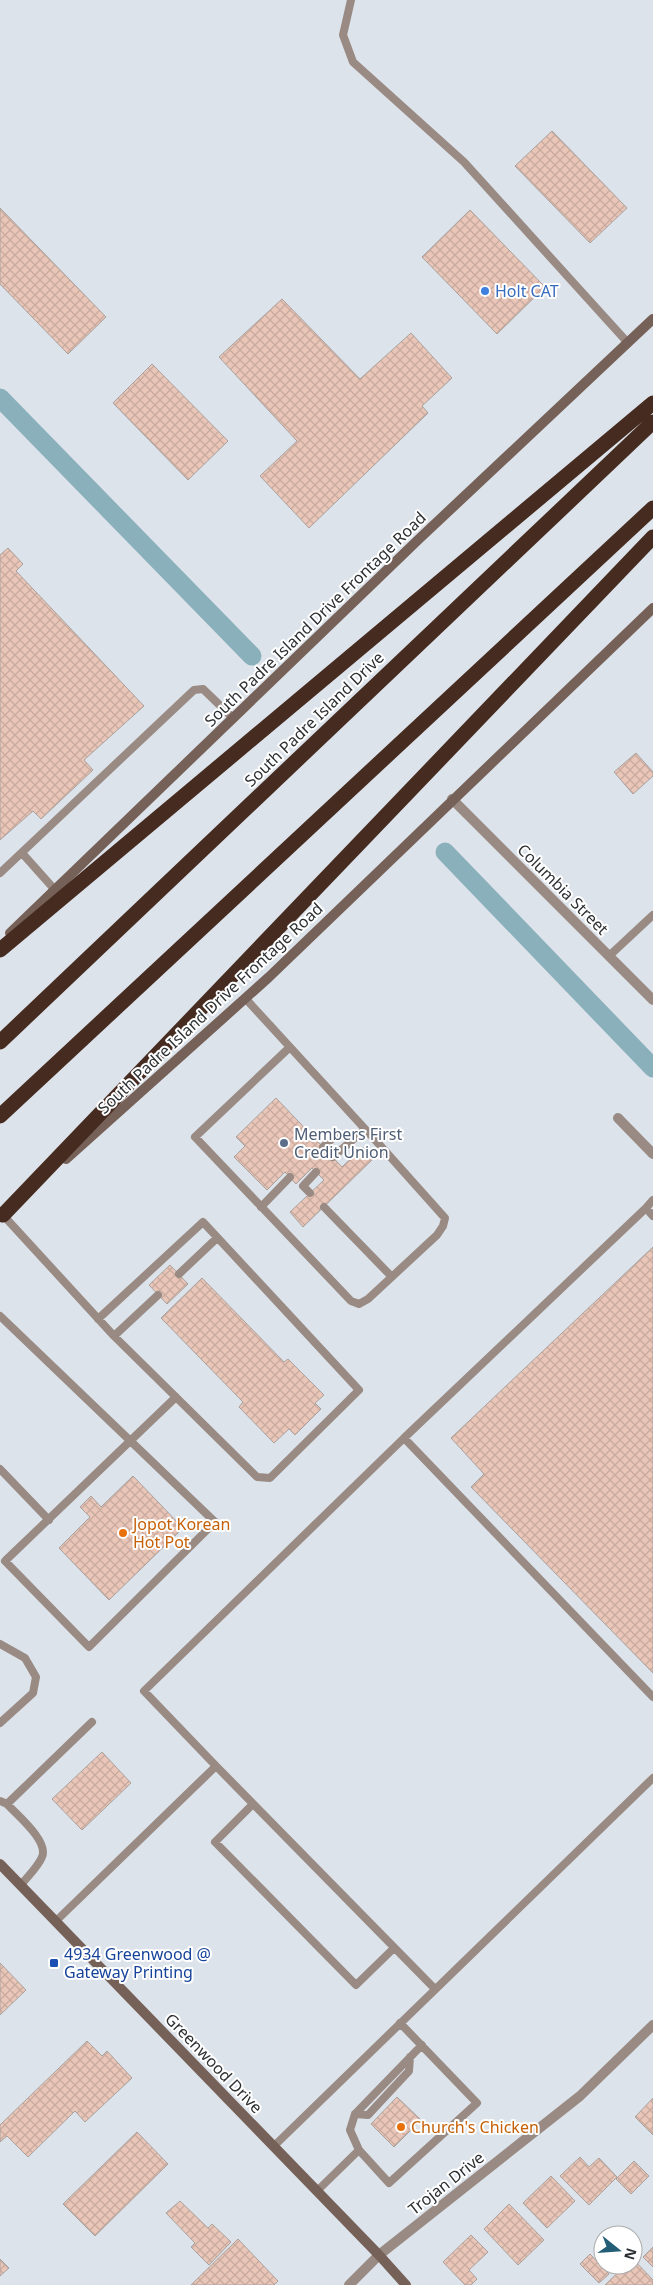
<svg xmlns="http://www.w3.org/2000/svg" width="653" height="2285" font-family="'Noto Sans',sans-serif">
<defs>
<pattern id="building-cross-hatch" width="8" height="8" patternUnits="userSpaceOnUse" patternTransform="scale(1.25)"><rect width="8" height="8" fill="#e9c6b8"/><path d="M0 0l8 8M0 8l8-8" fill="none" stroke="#c8aa9f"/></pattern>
</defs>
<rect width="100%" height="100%" fill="#dde3ea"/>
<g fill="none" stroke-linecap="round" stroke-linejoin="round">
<path stroke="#8ab0bc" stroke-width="19" d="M0 398 252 656
M445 852 653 1068"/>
</g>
<path fill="url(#building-cross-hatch)" stroke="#aaa29e" d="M552 131 627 208 590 243 515 166Z
M0 208 106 317 68 354 0 284Z
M470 210 545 287 497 334 422 257Z
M282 299 360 379 411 333 452 378 422 406 428 413 309 528 260 476 297 441 219 357Z
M152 364 228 441 188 480 113 403Z
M8 548 23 564 16 571 144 706 84 760 93 770 41 819 33 811 0 840V555Z
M636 753 653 772V776L633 794 614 772Z
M276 1098 342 1167 363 1147 374 1158 303 1227 290 1212 324 1180 312 1168 296 1184 285 1172 267 1190 234 1157 245 1146 236 1137Z
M653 1247V1673L471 1487 484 1474 451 1438Z
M170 1265 188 1284 167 1304 149 1285Z
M202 1278 284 1362 288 1359 324 1395 315 1403 321 1409 295 1435 289 1429 274 1443 239 1407 243 1402 161 1318Z
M133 1476 183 1528 109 1600 59 1548 90 1517 80 1507 91 1496 101 1507Z
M102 1752 131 1783 82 1830 52 1799Z
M0 1963 26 1990 0 2015Z
M87 2041 102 2056 107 2051 132 2078 85 2122 75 2111 28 2157 7 2136 0 2142V2125Z
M397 2097 421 2120 394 2147 371 2124Z
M653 2098V2135L635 2117Z
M137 2132 168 2164 95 2236 63 2204Z
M580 2157 589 2167 599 2158 617 2177 589 2205 560 2176Z
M634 2161 649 2176 631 2194 616 2179Z
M551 2176 575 2201 547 2228 523 2203Z
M180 2201 208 2228 212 2224 231 2242 209 2265 191 2247 195 2243 166 2213Z
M509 2204 544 2240 518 2265 484 2229Z
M471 2235 488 2252 469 2270 477 2279 471 2285H465L443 2262Z
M238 2239 278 2281 274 2285H191Z
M653 2247V2267L643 2257Z
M590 2254 609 2274 599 2283 580 2264Z
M0 2259 9 2268 0 2276Z
M633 2259 653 2280V2285H605L626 2265H633Z"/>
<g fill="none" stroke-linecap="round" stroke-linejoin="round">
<path stroke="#998b84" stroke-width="8" d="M351 0 343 35 353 62 464 162 628 343
M22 853 55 890
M0 873 194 690 203 689 233 718
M609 956 653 915
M245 998 365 1129 369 1133 445 1218 443 1226 437 1235 368 1299 359 1304 351 1301 195 1137 290 1047
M323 1147 336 1135 355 1137
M333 1157 365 1129
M310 1193 303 1186 316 1172
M261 1207 290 1177
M324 1207 392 1277
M646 1208 653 1200
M3 1215 114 1336 257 1477 270 1478 359 1390 203 1222 98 1319
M179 1274 217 1238
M0 1316 215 1522 89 1647 5 1561 176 1397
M114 1336 158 1295
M404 1438 646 1208 653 1216
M0 1469 49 1520
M0 1644 25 1658 36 1677 33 1693 0 1723
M216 1766 435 1989
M0 1801 7 1804C17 1815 49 1841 42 1857 38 1867 27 1877 21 1885
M7 1804 92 1722
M253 1804 215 1842 356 1985 394 1948
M56 1921 216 1766 144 1691 404 1438 653 1697
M355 2114 368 2115 409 2071 410 2057
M274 2146 653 1778
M359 2150 350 2130 355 2114 422 2045
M317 2191 359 2150 389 2183 477 2103 400 2023"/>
<path stroke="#998b84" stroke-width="10" d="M618 1118 653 1154
M379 2255 580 2096 653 2025"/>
<path stroke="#998b84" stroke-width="10" d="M452 799 653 1000
M349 2285 379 2255"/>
<path stroke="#766158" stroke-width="10" d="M10 933 420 538 653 319
M66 1159 269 977 653 608
M0 1864 379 2255 406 2285"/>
<path stroke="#462b20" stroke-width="15" d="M0 950 653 403
M0 1042 653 422
M0 1116 653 508
M3 1215 653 537"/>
</g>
<circle fill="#3f7fe0" stroke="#fff" stroke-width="2" cx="485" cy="291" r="5"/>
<circle fill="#5c6f8a" stroke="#fff" stroke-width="2" cx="284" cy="1143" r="5"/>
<g fill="#e8710a" stroke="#fff" stroke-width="2">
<circle cx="123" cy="1533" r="5"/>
<circle cx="401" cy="2127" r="5"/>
</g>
<rect fill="#1a4fb4" stroke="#fff" stroke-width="2" x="49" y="1958" width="10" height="10" rx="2.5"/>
<g text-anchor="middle" stroke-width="4" stroke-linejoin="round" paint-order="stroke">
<g font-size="16" fill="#366cbe" stroke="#fff" text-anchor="start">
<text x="495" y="297">Holt CAT</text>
</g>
<g font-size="16" fill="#2d3032" stroke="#fff">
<text transform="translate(315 619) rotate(-44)" y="6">South Padre Island Drive Frontage Road</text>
<text transform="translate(314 719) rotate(-44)" y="6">South Padre Island Drive</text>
<text transform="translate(563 889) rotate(45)" y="6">Columbia Street</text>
<text transform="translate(210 1008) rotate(-43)" y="6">South Padre Island Drive Frontage Road</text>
<text transform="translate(214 2063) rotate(46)" y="6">Greenwood Drive</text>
<text transform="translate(446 2183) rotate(-38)" y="6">Trojan Drive</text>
</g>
<g font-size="16" fill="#4e5e75" stroke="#fff" text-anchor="start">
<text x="294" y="1140">Members First<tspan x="294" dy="18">Credit Union</tspan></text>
</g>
<g font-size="16" fill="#c56008" stroke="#fff" text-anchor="start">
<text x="133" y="1530">Jopot Korean<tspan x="133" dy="18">Hot Pot</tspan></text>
<text x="411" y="2133">Church's Chicken</text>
</g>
<g font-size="16" fill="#164399" stroke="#fff" text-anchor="start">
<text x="64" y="1960">4934 Greenwood @<tspan x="64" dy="18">Gateway Printing</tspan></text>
</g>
</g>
<g transform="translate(618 2250) rotate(107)"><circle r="24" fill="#ffffff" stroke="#abacad"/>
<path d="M0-4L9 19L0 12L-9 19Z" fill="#235e76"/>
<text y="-8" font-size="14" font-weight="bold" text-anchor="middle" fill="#2d3032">N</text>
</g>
</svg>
